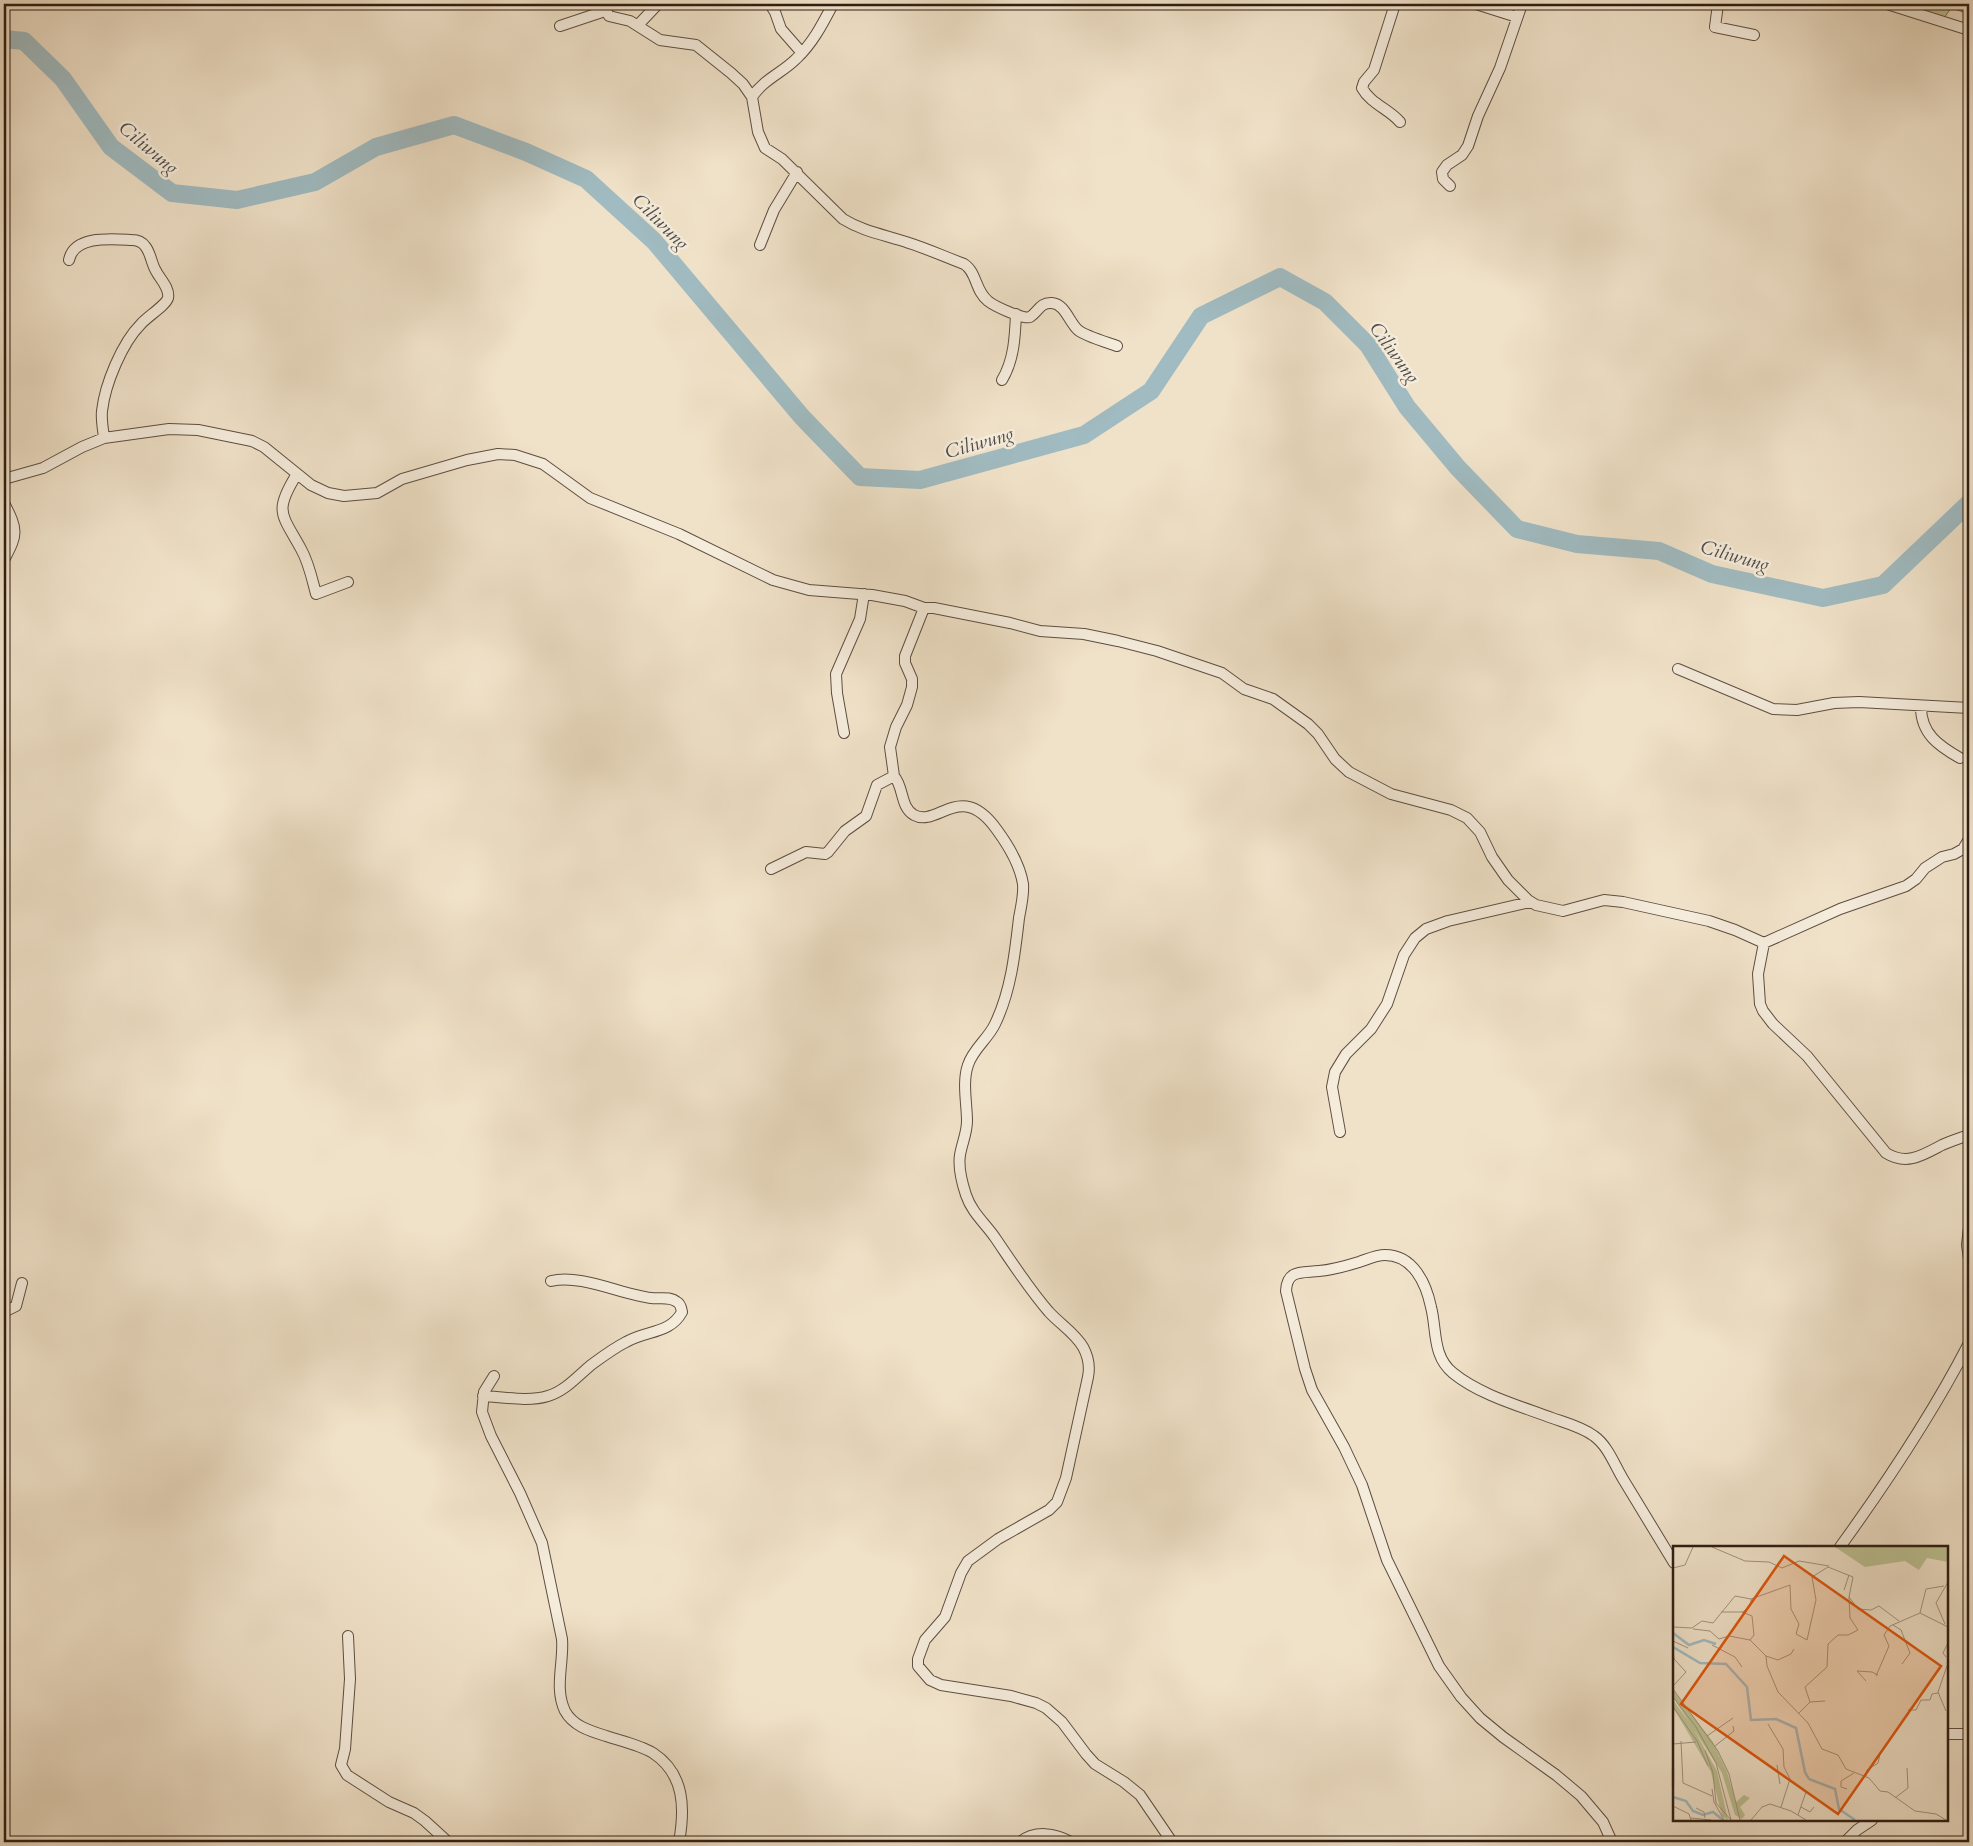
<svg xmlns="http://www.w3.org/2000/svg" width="1973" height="1846" font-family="Cardo,serif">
<rect width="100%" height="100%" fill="#f0e2c9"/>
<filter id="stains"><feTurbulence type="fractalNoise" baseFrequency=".004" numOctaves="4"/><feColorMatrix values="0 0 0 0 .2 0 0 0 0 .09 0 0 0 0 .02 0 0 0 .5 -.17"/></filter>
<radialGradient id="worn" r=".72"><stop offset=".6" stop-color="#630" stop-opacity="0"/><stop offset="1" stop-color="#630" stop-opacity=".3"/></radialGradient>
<path fill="#bdc294" stroke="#767054" d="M1887 4H1969V14L1951 8 1942 21Z"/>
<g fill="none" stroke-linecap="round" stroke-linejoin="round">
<path stroke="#a0bbc1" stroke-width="18" d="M4 39 24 41 63 79 111 147 172 193 237 200 315 182 376 147 454 125 526 152 586 179 654 241 802 417 860 477 920 480 1084 435 1151 391 1201 316 1280 277 1325 302 1368 345 1407 407 1458 468 1517 529 1577 544 1659 551 1712 574 1823 598 1883 585 1969 503"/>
<g stroke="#5e4e40" stroke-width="12">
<path id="minor" d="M602 4 609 16 630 21 660 40 696 45 731 73 743 84 752 97 758 132 765 148 782 159 843 219C864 232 886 235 909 243 928 249 945 257 964 264 977 272 975 291 988 301 994 306 1024 320 1030 317 1038 312 1040 302 1052 303 1065 304 1069 322 1078 330 1085 336 1106 342 1117 346
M770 4 775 12 781 29 802 53
M1395 4 1374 70 1364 82 1362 88C1371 104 1389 109 1400 122
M1476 4 1517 17
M1718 4 1715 27 1754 35
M1887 4 1969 30
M638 25 658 4
M560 26 605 11
M752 97C764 79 782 73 796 59 813 43 823 23 833 4
M1450 186 1443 179 1442 172 1447 165 1462 155 1468 146 1478 116 1500 68 1522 4
M760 245 774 210 797 172
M69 260C74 235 112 239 132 240 137 240 142 242 145 246 151 253 151 263 156 271 160 279 170 288 168 298 166 305 147 317 141 324 122 343 105 384 102 411 101 419 103 429 104 438
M1002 380C1014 360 1015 337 1016 314
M297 474C273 512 282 514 301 549 309 563 312 579 316 594L348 582
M4 479 43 468 82 447 104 438 169 429 198 430 252 441 264 447 311 485 328 493 344 496 377 493 402 479 467 460 498 454 515 455 543 464 590 498 679 534 773 580 809 590 872 595 905 601 924 608H934L1010 623 1040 631 1084 634 1118 641 1157 651 1222 673 1244 689 1273 699 1308 724 1318 734 1335 759 1349 772 1391 794 1451 810 1467 818 1480 832 1492 857 1508 880 1528 900 1536 905 1563 911 1604 900 1623 902 1709 921 1735 930 1764 943 1840 909 1906 886 1916 879 1925 868 1942 857 1954 854 1963 849 1969 839
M4 503C18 530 18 534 4 560
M1678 669 1773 709 1797 710 1834 703 1859 702 1969 708
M1921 707C1921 734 1939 746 1960 758
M844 733 837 693 836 674 860 619 864 594
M894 776C904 787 900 807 914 815 938 828 961 779 997 830 1008 845 1020 865 1023 884 1024 895 1021 907 1019 918 1015 953 1011 991 995 1024 988 1039 973 1049 968 1065 962 1082 967 1104 967 1121 967 1133 962 1143 960 1155 958 1168 962 1183 966 1195 972 1213 986 1224 996 1239 1013 1264 1029 1289 1049 1312 1060 1324 1075 1333 1083 1347 1088 1356 1090 1367 1088 1377L1066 1478 1057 1502 1049 1510 998 1539 968 1561 961 1573 945 1617 925 1640 918 1659V1666L930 1680 941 1685 1011 1696 1036 1703 1046 1708 1062 1722 1086 1754 1095 1764 1124 1782 1140 1795 1172 1842
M771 869 806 852 825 854 828 852 845 831 866 816 877 785 894 776 890 747 896 727 907 705 912 687V679L905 663V656L924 608
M1764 943 1758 974 1760 1004 1763 1011 1773 1024 1807 1056 1886 1153C1907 1166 1923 1155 1942 1145 1951 1141 1960 1138 1969 1135
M1340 1132 1332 1087 1335 1072 1346 1054 1371 1029 1387 1004 1404 955 1415 938 1426 929 1448 921 1530 902
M1969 1227 1967 1245 1969 1259
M4 1312 16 1306 22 1283
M494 1376 484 1392 482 1412 491 1436 520 1493 542 1543 562 1639C564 1663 554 1688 565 1711 573 1726 590 1731 606 1736 621 1741 640 1745 653 1753 685 1774 685 1809 679 1842
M483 1396C503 1397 529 1402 548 1396 565 1391 578 1376 591 1365 602 1357 614 1348 626 1342 647 1330 670 1334 682 1312 681 1308 681 1304 677 1302 670 1296 660 1299 651 1298 620 1294 581 1274 551 1281
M1840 1547C1887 1482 1932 1415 1969 1343
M348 1636 350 1679 345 1749 341 1765 347 1775 389 1802 414 1813 425 1821 448 1842
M1947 1734H1969
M1020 1842C1035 1830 1055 1833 1071 1842
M1612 1842 1603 1822 1581 1796 1556 1775 1503 1737 1480 1718 1461 1697 1439 1666 1387 1560 1362 1485 1344 1447 1312 1390 1305 1369 1286 1291C1287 1269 1302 1273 1319 1271 1333 1270 1346 1266 1359 1262 1368 1259 1376 1255 1385 1255 1413 1255 1426 1283 1431 1307 1437 1330 1432 1356 1453 1373 1480 1395 1520 1406 1552 1418 1566 1423 1582 1427 1594 1436 1608 1446 1614 1464 1623 1479 1640 1507 1657 1535 1674 1563
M1845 1842 1857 1830 1872 1820"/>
</g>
<use href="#minor" stroke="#f5ecdc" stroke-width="10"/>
</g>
<g text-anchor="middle" stroke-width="5" stroke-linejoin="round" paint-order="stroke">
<g font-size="19" font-style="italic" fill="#504c47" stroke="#f5ecdc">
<text transform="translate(149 147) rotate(40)" y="7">Ciliwung</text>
<text transform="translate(661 221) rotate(45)" y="7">Ciliwung</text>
<text transform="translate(1395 352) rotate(54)" y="7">Ciliwung</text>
<text transform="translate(979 442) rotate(-16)" y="7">Ciliwung</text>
<text transform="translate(1735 555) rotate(16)" y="7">Ciliwung</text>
</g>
</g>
<g transform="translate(1673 1546)">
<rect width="275" height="275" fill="#f0e2c9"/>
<path d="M162 1H275V16L254 12 246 24 232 15 192 21ZM0 144 40 196 54 226 63 256 71 249 77 252 67 261 72 269 69 273 62 269 49 227 0 151ZM0 154 19 180 44 225 55 274 49 270 38 226 0 161Z" fill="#bdc294"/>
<path fill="none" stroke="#a0bbc1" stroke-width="2.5" d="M0 87 16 99 31 94 43 98M0 101 27 117 53 118 74 141 78 174 103 173 123 182 132 226 136 233 162 243 166 263 182 274M0 222V240M0 251 13 255 20 265 30 269 40 266 50 274"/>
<path fill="none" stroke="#a29380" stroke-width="1" d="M39 1 72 15 96 16 109 22 126 15 156 20M0 22 12 19 20 1M171 44 176 29M48 66H70L78 59V53M69 66 79 70 81 89 77 94M247 67 253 43 271 40M272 78 263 57 275 36M220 79 228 84 237 107 229 118M0 81 19 82 29 75 40 77 62 50 78 53 117 39 118 63 126 78 123 88 134 94 143 54 139 31 155 21 180 31 176 51 185 63 198 64 206 60 226 75M20 83 37 85 46 93 56 90 77 94 93 110 94 120 105 146 135 177 149 203 165 209 173 223 196 232 207 245 215 246 242 265 263 268 273 274M0 95 15 102M39 99 62 111 69 121M0 105 1 113 13 126 0 140M93 110 105 114 118 108 121 103M273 111 270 107 275 97M203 130 216 100 211 89 217 80 247 67 275 81M193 135 184 125 199 126 205 129M0 143 45 205 56 228 67 274M0 151 23 181 43 217 58 274M137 156 132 141 154 121 155 98 165 89H175L185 84 177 72 176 51M0 161 24 195 35 220M235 164H243L248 154H257L259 148 265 147M273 165 265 146 275 117M125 168 137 156 152 155M95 178 110 203 111 221 117 233 108 261M34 190 60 172M8 195 10 237 39 250M0 198 23 196M42 200 61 185 60 180M32 204 40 227 43 257 58 274M104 219 107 238M193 230 194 224 205 217 207 208M39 243 41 256 51 274M174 243 168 241V235L181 227M222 252 235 242 234 222M0 260 16 268 18 274M128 261 137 266 141 261M23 262 31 266 32 272M125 269 133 246M18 272 38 274M78 274 89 261 97 258 118 265 133 274"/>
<path fill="#df560c" fill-opacity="0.15" stroke="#df560c" stroke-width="2.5" d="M111 10 268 120 165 268 8 158Z"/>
<rect width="275" height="275" fill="none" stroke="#2e1d13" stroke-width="2.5"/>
</g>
<rect width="1973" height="1846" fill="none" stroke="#f0e2c9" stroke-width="20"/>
<rect x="5" y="5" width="1963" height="1836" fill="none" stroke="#2e1d13" stroke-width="2.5"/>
<rect x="10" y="10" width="1953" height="1826" fill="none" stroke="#2e1d13"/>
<rect width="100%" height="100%" filter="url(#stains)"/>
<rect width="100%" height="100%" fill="url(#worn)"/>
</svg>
